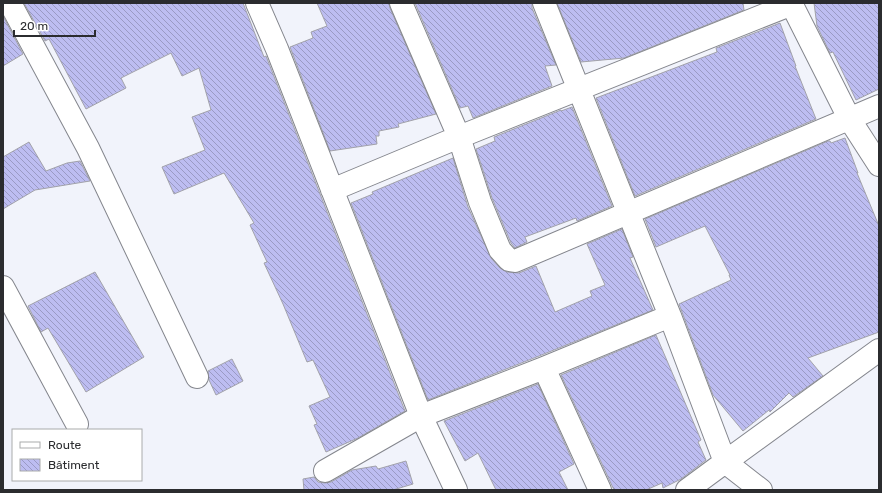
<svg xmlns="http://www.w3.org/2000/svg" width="882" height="493" font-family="Rubik,sans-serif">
<defs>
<pattern id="building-back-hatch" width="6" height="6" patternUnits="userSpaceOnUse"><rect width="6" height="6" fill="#bdbdf1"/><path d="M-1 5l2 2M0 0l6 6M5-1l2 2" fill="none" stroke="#9a9ac4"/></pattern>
</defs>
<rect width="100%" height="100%" fill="#f1f3fb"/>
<path fill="url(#building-back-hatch)" stroke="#a2a2aa" d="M24 3H243L264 57 266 56 405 411 358 438 326 452 314 425 317 424 309 406 330 397 313 360 307 362 283 304 264 263 267 262 250 225 254 223 224 173 174 194 162 167 205 150 192 117 211 110 199 68 182 76 171 53 121 78 126 88 86 109 49 39 45 41Z
M317 3H389L390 8 436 114 398 124 399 127 379 131V136H376L377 144 330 151 290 47 313 38 311 32 327 26Z
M415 3H532V8L556 65 545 66 552 86 473 118 468 106 460 108Z
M557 3H743L744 10 624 58 581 62Z
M814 3H879V89L856 100 833 52 830 53 817 26Z
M3 16 23 54 3 66Z
M780 23 796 66H795L816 119 635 196 596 98 717 52 716 48Z
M572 107 612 206 577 221 576 218 525 237 527 242 515 248 511 243 492 198 476 149 495 141 494 137 561 110V111Z
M845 138 858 173H857L879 226V332L808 358 823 376 793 397 789 393 770 412 769 410 743 431 713 395 679 304 731 280 729 275H730L705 226 656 247 645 219 828 141H830L831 143Z
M29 142 46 171 67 163 80 161 90 181 35 190 3 209V157Z
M453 158 468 207 491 258 500 268 507 272 519 273 536 266 555 312 592 296 590 291 605 285 587 244 622 229 633 257 630 258 653 310 539 356 428 400 351 203 373 194 372 192Z
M95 272 144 357 86 392 48 328 41 332 28 306Z
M656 335 701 440 698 442 706 460 681 479 663 488 662 483 646 490H614L561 375Z
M232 359 243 381 216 395 209 380 208 371Z
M538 384 574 464 559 472 568 490H496L478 453 465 461 444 421Z
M406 461 413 484 393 490H304L303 479 314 477 318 482 325 483 331 482 352 470 376 466 378 469Z"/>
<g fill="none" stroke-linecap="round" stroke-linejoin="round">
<g stroke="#84868d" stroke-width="24">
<path id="minor" d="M10 3 88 148 197 377
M257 3 277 49 421 416 456 490
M401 3 459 137 480 202 500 250 509 260 515 261 879 106
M544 3 670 316 725 462 687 490
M791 3 850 120 879 165
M332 190 459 137 792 4
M3 287 77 424
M544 368 600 490
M325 471 421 416 544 368 670 316
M761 490 725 462 879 350"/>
</g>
<use href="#minor" stroke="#fff" stroke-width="22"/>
</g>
<rect width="882" height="493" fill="none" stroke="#2b2c2f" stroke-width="8"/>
<rect x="12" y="429" width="130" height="52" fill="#ffffff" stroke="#aaabac"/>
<rect x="20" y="442" width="20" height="6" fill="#ffffff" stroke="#aaabac"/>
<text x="48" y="449" font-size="12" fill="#2b2c2f">Route</text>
<rect x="20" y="459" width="20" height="12" fill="url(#building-back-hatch)" stroke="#aaabac"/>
<text x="48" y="469" font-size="12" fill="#2b2c2f">Bâtiment</text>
<path d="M14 30v6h81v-6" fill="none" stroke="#2b2c2f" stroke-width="2"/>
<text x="20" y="30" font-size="12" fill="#2b2c2f" stroke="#ffffff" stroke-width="3" paint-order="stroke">20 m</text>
</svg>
